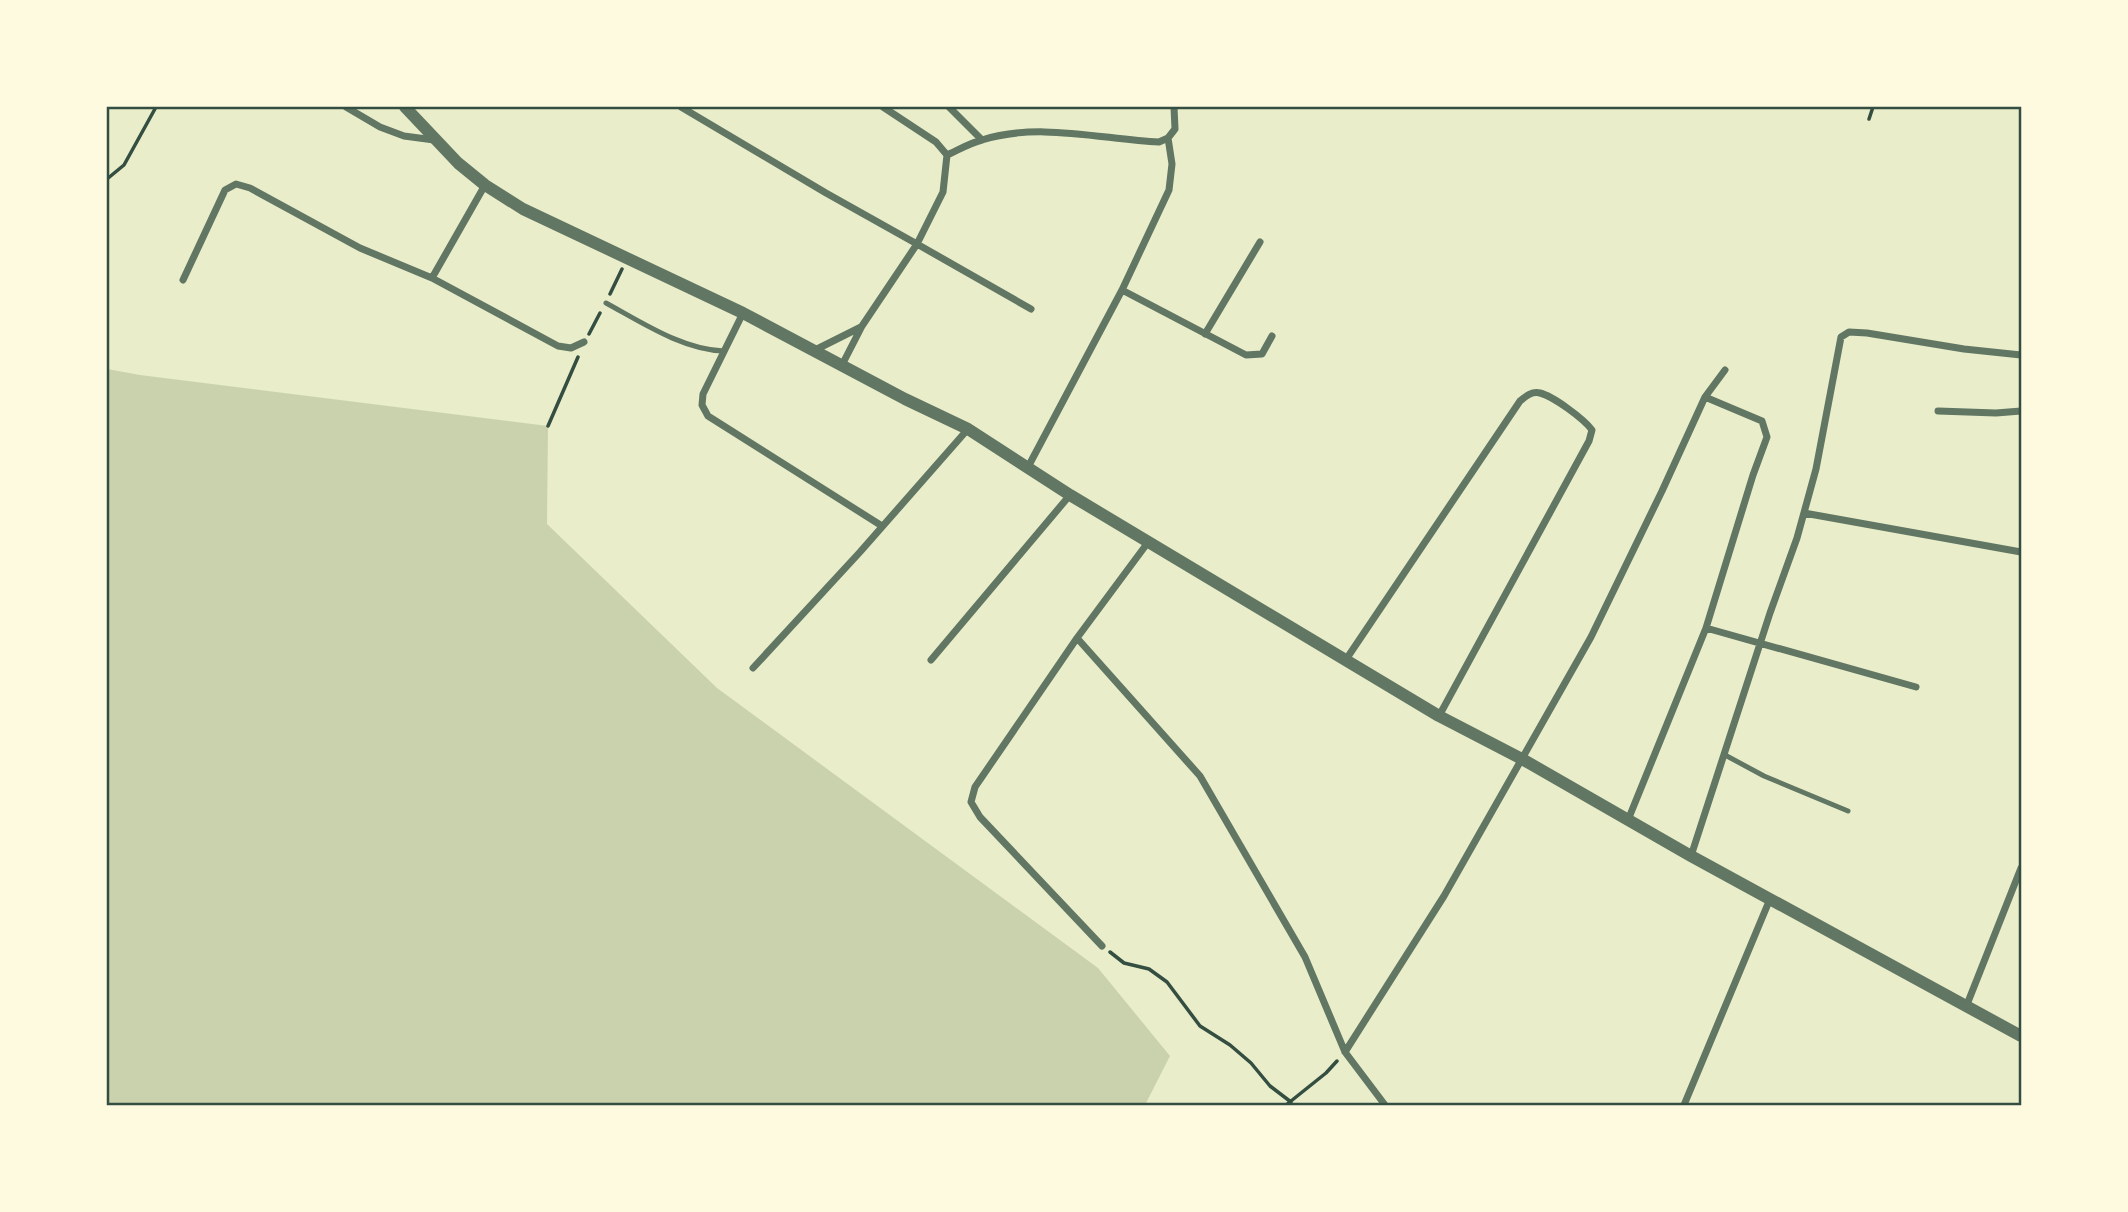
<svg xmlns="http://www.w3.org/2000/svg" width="2128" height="1212" font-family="Lato,sans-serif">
<rect width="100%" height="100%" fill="#e9edc9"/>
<path fill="#cad2ad" d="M107 369 140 375 548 426 547 524 717 688 1098 968 1170 1056 1145 1105H107Z"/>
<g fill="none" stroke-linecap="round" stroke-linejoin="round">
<path stroke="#344e41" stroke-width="3.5" d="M1869 119 1873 107
M107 179 124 165 156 107
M610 294 622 269
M589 334 600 313
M548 426 578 357
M1110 952 1124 963 1149 969 1167 982 1200 1026 1230 1045 1251 1063 1270 1086 1291 1102
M1286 1105 1326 1073 1337 1061"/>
<path stroke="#617663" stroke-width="5" d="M606 303C641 322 683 350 724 351
M1725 755 1764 776 1848 811"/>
<path stroke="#617663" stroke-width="7" d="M346 107 380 127 404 136 434 140
M681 107 826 193 917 244 943 192 947 155 936 142 883 107
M949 107 982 140
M947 155C958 150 970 143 982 140 1038 122 1101 139 1159 142L1168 138 1175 129 1174 107
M432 278 485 185
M183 280 225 190 236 184 250 188 360 248 432 278 558 346 571 348 584 342
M1122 290 1246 355 1262 354 1272 336
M743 313 703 394 702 405 708 416 882 526
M1205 334 1260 242
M815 350 861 327
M842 365 862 326 917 244 1031 309
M1938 411 1996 413 2021 411
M1028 467 1122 290 1169 190 1172 164 1168 138
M1804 513 2021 552
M1706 628 1916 687
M1077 638 1200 776 1305 957 1345 1052 1385 1105
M931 660 1070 495
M1345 661 1520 401C1526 396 1532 391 1540 393 1553 396 1584 419 1592 430L1589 441 1439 716
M753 668 860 552 968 429
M1628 820 1706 628 1753 475 1767 437 1762 421 1705 397
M1691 856 1770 613 1797 538 1816 469 1841 337 1849 332 1867 333 1964 349 2021 355
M1102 946 980 817 971 802 975 787 1077 638 1149 541
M1966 1007 2021 868
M1345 1052 1444 896 1591 637 1662 491 1705 397 1725 370
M1684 1105 1770 899"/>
<path stroke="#617663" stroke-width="12" d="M405 107 458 163 485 185 523 209 743 313 905 399 968 429 1070 495 1439 716 1522 759 1691 856 2021 1036"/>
</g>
<rect width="2128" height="1212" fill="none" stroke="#fefae0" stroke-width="217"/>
<rect x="108" y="108" width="1912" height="996" fill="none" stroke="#344e41" stroke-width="2.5"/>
</svg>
